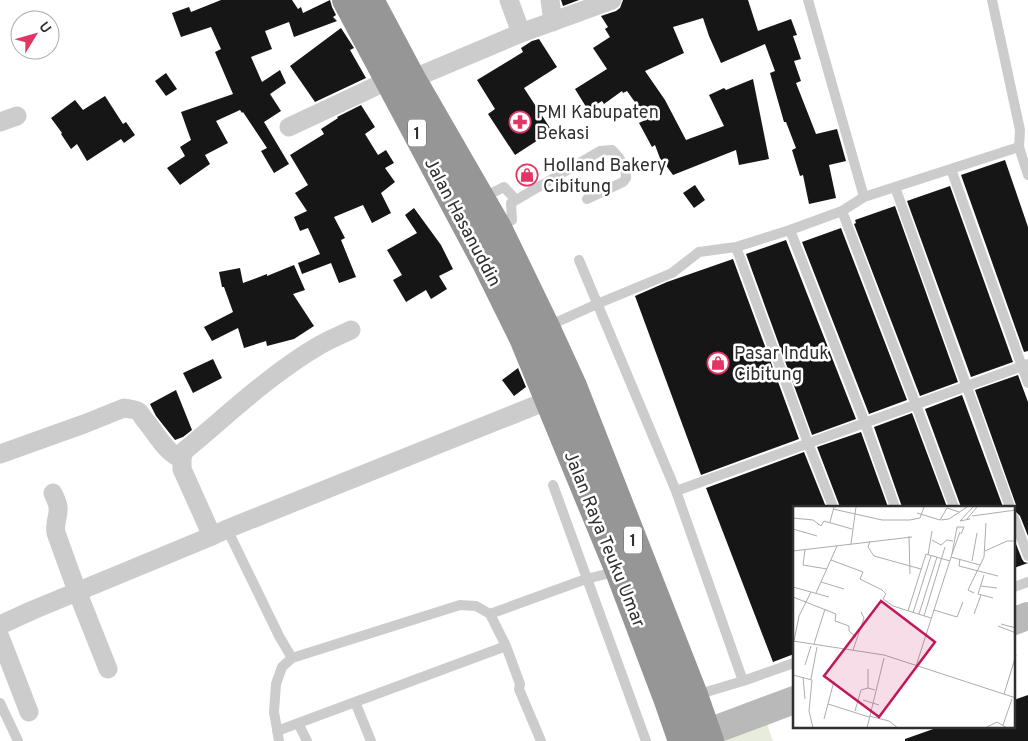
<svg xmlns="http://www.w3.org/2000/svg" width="1028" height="741" font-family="Overpass,sans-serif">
<rect width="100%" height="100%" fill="#fff"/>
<path fill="#e8ecdd" d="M763 712 773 741H682Z"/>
<path fill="#161616" d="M221 0H292L298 9 301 7 303 13 330 0 332 7 336 15 333 17 337 21 294 37 289 22 265 31 272 49 251 57 262 82 280 70 286 83 270 94 281 111 264 122 289 164 274 173 261 151 267 148 243 112 242 113 240 110 216 121 228 143 205 155 210 164 180 185 167 168 185 156 180 147 191 140 181 112 233 94 215 52 221 49 211 27 181 37 172 13 189 7 191 12Z
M561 0H579L563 6Z
M623 0H748L758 31 791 19 797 35 793 36 801 59 794 61 801 81 796 83 816 134 837 129 846 161 829 165 836 198 809 204 803 175 800 176 792 150 796 148 786 122H784L770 73 775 71 765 44 721 63 709 36 703 18 673 27 684 53 645 71 665 100 686 140 724 126 709 95 724 88 726 90 753 79 769 159 739 165 736 150 673 175 662 160 661 161 655 145 652 147 639 123 647 119 627 91 623 93 622 91 604 104 602 101 588 110 575 89 607 69 593 48 610 37 605 29 608 27 601 16 616 11 620 8Z
M341 28 354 48 350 50 366 78 315 102 290 66Z
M539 39 557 67 524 88 552 131 515 155 488 114 495 109 477 80 523 52 521 48 532 41Z
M166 73 177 89 166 96 155 81Z
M105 96 123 124 126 122 135 135 124 143 121 139 87 161 77 144 71 149 61 134 62 133 51 118 75 100 83 110Z
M361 105 375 127 365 134 378 155 386 150 394 163 385 168 395 182 381 193 391 213 372 223 363 205 334 217 345 238 341 240 356 277 339 283 331 263 302 274 298 263 320 254 308 228 300 231 294 217 307 211 295 193 308 185 290 155 324 134 321 129 338 118 337 117Z
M1005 160 1028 227V351L1024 352 961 175Z
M695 185 705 200 694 208 683 193Z
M950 186 1013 362 971 377 907 201Z
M895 206 958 382 920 396 854 224 856 223 855 220Z
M414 208 441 245 453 269 439 276 447 289 431 299 426 290 406 302 393 280 402 275 387 250 417 233 405 215Z
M841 228 907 400 869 414 802 242Z
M786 240 856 419 812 435 746 254Z
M733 259 799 439 701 475 635 296 667 282Z
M294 265 305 290 293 294 314 326 294 339 267 346 266 341 244 348 238 328 212 341 204 327 233 312 224 287H222L219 272 240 268 243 283 267 274V276Z
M213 359 222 378 193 393 183 373Z
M518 368 526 387 514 396 502 380Z
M1018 375 1028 402V536L1020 516 1015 511 1016 505 975 390Z
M176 390 192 430 183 437 175 440 156 416 150 404Z
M962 395 1003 507H961L925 409Z
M912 413 947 507H902L874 427Z
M861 432 888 507H840L817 447Z
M804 452 826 507H794V654L773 662 706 488Z
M1014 539 1022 559 1024 562 1028 563 1014 568Z
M1028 695V741H905V739L939 727H1014V700Z"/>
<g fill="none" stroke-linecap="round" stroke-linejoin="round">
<path stroke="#ccc" stroke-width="10" d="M808 0 864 197
M992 0 1020 130 1019 147 1028 175
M951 169 1028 383
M895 187 1010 507
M482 198 504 187 516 200
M842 211 916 405 954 507
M499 227 512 220 511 203 600 151 612 150C620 158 626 166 626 178L623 182 587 199
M790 230 865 423 895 507
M736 247 808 443 833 507
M579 260 676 491 743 681 794 663
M546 327 597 304 672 273 699 252 736 247 790 230 842 211 864 197 1019 147
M553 485 646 741
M676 491 1028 364
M1014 518 1028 556
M227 529 279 636 292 658
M1014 587 1028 582
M490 614 586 579 619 571
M696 695 743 681
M355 702 371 741
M0 703 18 741
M298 723 307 741
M277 731 506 646
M279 741 274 712 276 684 282 667 292 658 460 605 476 606 490 614 506 646 520 684 519 689 541 741"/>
<path stroke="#ccc" stroke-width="19" d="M509 0 521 33
M550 0 553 22
M412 79 521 33 612 0
M0 122 17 116
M289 127 389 80
M0 454 84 424 124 408C129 409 135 409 139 412 141 414 142 416 144 419 155 431 165 453 182 459
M53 493C55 498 58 503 58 508 59 518 54 521 56 533L77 591 108 669
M212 536 182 469V459L184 451C228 415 270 374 320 345 330 339 341 335 351 330
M0 625 33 610 212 536 227 529 549 400
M0 637 29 712"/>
<path stroke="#b9b9b9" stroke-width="28" d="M1014 621 1028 616
M686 727 695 732 703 734 794 700"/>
<path stroke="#969696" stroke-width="28" d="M346 0 487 265 523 338 619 571 667 698 682 741
M370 0 412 79 498 228 546 327 573 386 694 695 710 741"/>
</g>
<defs>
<g id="pharmacy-ring" transform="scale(1.125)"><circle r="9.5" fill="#fff" stroke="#e13665" stroke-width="1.5"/><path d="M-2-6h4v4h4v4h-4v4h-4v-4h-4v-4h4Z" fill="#e13665"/></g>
<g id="shop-ring" transform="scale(1.125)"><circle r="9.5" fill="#fff" stroke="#e13665" stroke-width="1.5"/><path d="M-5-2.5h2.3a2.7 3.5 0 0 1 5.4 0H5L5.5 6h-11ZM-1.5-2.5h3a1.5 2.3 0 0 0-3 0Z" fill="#e13665"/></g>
</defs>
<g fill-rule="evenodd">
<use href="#pharmacy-ring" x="520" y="122"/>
<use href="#shop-ring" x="527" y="175"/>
<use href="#shop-ring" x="718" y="363"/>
</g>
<g text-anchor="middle" stroke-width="5" stroke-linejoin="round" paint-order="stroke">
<g fill="#fff" stroke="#6d6d6d" stroke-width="1">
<rect x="408" y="119.5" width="18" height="27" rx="4"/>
<rect x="624" y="526.5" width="18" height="27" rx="4"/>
</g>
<g font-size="16" font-weight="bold" fill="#2f2f2f">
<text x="417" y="139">1</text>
<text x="633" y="546">1</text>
</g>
<g font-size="18" fill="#2f2f2f" stroke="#fff" text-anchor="start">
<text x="536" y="118">PMI Kabupaten<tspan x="536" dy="21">Bekasi</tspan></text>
<text x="543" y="171">Holland Bakery<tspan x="543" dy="21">Cibitung</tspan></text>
<text x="734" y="359">Pasar Induk<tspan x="734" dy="21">Cibitung</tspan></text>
</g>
<g font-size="18" fill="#2f2f2f" stroke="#fff">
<text transform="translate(463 222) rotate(62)" y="6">Jalan Hasanuddin</text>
<text transform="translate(605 539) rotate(68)" y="6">Jalan Raya Teuku Umar</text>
</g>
</g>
<g transform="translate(793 506)">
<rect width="222" height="222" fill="#fff"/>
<path fill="none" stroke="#acacac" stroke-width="1" d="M40 3 89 14H117L127 12 131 1M124 7 147 14 154 2 166 6M179 10 223 4M0 12 20 14 28 20 31 15 59 23M174 13 184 1M177 13 167 15 180 1M148 14 156 13 174 1M37 16 41 1M0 23 24 30M116 30 117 68M139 34 148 39 154 34 160 35M77 35 75 41 81 50 128 63M58 38 63 1M12 44 10 59 34 63M0 45 119 31M192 45 214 35H223M159 48 164 21H171L168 28M159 48 167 26M135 49 139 25M158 51 187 59M167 53 166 60 205 70M38 54 70 66 67 73 89 84 93 88 90 93 100 100 138 112M179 55 184 27M191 69 185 88 200 92M28 76 51 83M188 80 204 82M0 81 36 91M23 87 44 40M181 87 175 84 191 51 193 17M0 91 43 108 42 115 56 120V125L63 131M141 104 164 111 170 96M115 105 133 48 157 55M120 107 138 50M126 108 144 51M181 108 188 89M131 110 152 41M208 118 223 122M205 120 223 127M0 135 91 149 223 192M1 135 6 110 18 86M21 138 32 103M60 144 71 112 68 106M12 159 18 140M123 160 159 48M75 163V182L82 184M0 169 19 174 16 205 20 222M10 171 12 193M18 173 24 141M211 188 223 149M70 194 86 199M35 198 76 211M62 205 68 184 75 182M76 210 96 215 105 222M31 213 41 175M210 219 219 193M74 222 91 152M192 222 204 216 214 222"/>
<path fill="#c2185b" fill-opacity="0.15" stroke="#c2185b" stroke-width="2.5" d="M88 95 142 136 86 211 31 170Z"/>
<rect width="222" height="222" fill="none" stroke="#2f2f2f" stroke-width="2.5"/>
</g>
<g transform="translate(35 35) rotate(53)"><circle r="24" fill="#ffffff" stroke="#acacac"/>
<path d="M0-4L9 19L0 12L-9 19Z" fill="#e13665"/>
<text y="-8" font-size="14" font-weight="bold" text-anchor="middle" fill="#2f2f2f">U</text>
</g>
</svg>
